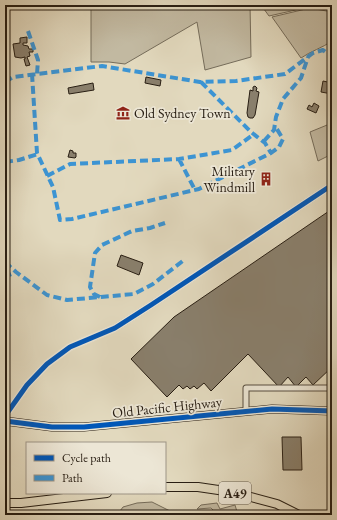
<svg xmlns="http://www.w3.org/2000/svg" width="337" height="520" font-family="'EB Garamond',serif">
<rect width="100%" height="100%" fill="#e2d9be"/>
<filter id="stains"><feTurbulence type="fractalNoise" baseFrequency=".005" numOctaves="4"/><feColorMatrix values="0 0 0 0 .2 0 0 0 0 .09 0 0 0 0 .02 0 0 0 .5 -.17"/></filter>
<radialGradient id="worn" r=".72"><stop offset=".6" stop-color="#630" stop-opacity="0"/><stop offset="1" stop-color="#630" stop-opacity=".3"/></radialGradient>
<path fill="#c2b9a1" stroke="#756c5a" d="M91 5H250L251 57 205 70 197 22 125 64 109 62H91Z
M261 5H312L309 7 269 16Z
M310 8 332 12V41C322 48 311 51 301 58L272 17Z
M332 123V154L318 161 310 132Z
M152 502 178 515H117L123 507 137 503Z
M217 503 220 509 235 505 238 515H210L213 510 211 508 197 509 201 505Z
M38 510 91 511 93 515H38Z"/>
<path fill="#897f6c" stroke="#281e13" d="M27 37V43H23V45L28 46 29 49H33V52H29L30 56 27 57 30 65 26 66 24 59H25V57L21 58 15 57 13 44 20 43V38Z
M146 77 161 80 160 86 145 83Z
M323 81 332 83V94L321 92Z
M93 83 94 90 69 94 68 88Z
M255 86 257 88 256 91 259 92 255 115 253 118H250L248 117 247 113 250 90 253 91V87Z
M314 103 319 106 316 113 307 109 309 105 312 107Z
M70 150 73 151V153H76V157L75 158 68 157Z
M332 209V367L313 385 306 377 296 387 288 377 279 387 248 354 211 391 204 383 197 389 194 386 190 389 187 386 183 389 179 385 167 397 131 359 174 317Z
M121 255 143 263 139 275 117 266Z
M282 437H301L302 470H283Z"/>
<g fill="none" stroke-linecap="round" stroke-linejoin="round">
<g stroke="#564d3e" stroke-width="7">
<path id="minor" d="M246 412V388H332V411
M5 416 27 385 47 364 70 347 115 328 151 305 332 185"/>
</g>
<g stroke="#281e13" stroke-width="9">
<path id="major" d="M5 421 52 427H84L272 409 332 411"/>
</g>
<g stroke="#281e13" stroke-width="10">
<path id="highway" d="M165 487H198L232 492 277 504 299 515
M5 503H21L107 493"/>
</g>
<use href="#minor" stroke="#ece6d5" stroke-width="5"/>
<use href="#major" stroke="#e2d9be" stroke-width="7"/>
<use href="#highway" stroke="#e2d9be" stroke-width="8"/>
<path stroke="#3c94d3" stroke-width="4" stroke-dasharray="8 4" stroke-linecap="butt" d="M28 31 38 60 37 74
M32 74 37 153 53 187 60 220 72 219 199 189 271 153 279 147 283 139 275 126
M5 82 13 77 102 66 200 82 236 81 285 74 313 53 323 50 332 57
M201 82 251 132 265 143 271 153
M264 141 274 130 276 117 283 99 301 78 308 57
M179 159 195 190
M5 162 19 160 38 154
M47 176 70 164 179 159 232 150 254 134
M5 262 16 272 47 295 67 300 134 294 153 284 184 260
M5 279 9 275 16 272
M100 297 94 294 90 287 95 253 102 245 132 231 150 228 165 223"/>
<g stroke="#ece6d5" stroke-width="8">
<path id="cycleway" d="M5 416 27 385 47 364 70 347 115 328 151 305 332 185
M5 421 52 427H84L272 409 332 411"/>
</g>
<use href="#cycleway" stroke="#0057b8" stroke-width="5"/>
</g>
<defs>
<g id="museum-bare" transform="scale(1.08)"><path d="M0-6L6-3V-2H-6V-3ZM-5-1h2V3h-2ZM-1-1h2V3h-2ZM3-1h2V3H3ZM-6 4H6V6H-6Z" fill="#8f2418" stroke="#ece6d5" stroke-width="2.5" paint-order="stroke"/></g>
<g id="building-bare" transform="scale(1.08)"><path d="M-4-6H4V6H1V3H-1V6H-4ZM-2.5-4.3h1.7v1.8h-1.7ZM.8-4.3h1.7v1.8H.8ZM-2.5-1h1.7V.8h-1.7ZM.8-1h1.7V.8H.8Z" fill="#8f2418" stroke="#ece6d5" stroke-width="2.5" paint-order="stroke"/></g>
</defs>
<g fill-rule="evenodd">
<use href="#museum-bare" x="123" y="113"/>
<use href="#building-bare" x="266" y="179"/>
</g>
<g text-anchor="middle" stroke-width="3.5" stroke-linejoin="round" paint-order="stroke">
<rect fill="#ece6d5" stroke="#635a4d" stroke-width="1" x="219" y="482" width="32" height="22" rx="3"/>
<g font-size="13" font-weight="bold" fill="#281e13">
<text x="235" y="498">A49</text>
</g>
<g font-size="14" fill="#281e13" stroke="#ece6d5" text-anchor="start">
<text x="134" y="118">Old Sydney Town</text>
<text x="255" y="176" text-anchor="end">Military<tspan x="255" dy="16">Windmill</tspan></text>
</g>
<g font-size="14" fill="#281e13" stroke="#ece6d5">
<text transform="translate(167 407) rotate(-6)" y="5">Old Pacific Highway</text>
</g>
</g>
<rect width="337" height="520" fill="none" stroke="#e2d9be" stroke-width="20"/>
<rect x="6" y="6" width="325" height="508" fill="none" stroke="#281e13" stroke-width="2"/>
<rect x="10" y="10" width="317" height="500" fill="none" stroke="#281e13"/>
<rect x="26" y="442" width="140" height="52" fill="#ece6d5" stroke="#9e9687"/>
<rect x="34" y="455" width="20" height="6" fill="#0057b8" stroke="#9e9687"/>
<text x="62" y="462" font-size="12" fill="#281e13">Cycle path</text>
<rect x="34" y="475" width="20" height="6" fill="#3c94d3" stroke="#9e9687"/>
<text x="62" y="482" font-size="12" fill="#281e13">Path</text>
<rect width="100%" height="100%" filter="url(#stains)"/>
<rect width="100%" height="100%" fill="url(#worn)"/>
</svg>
